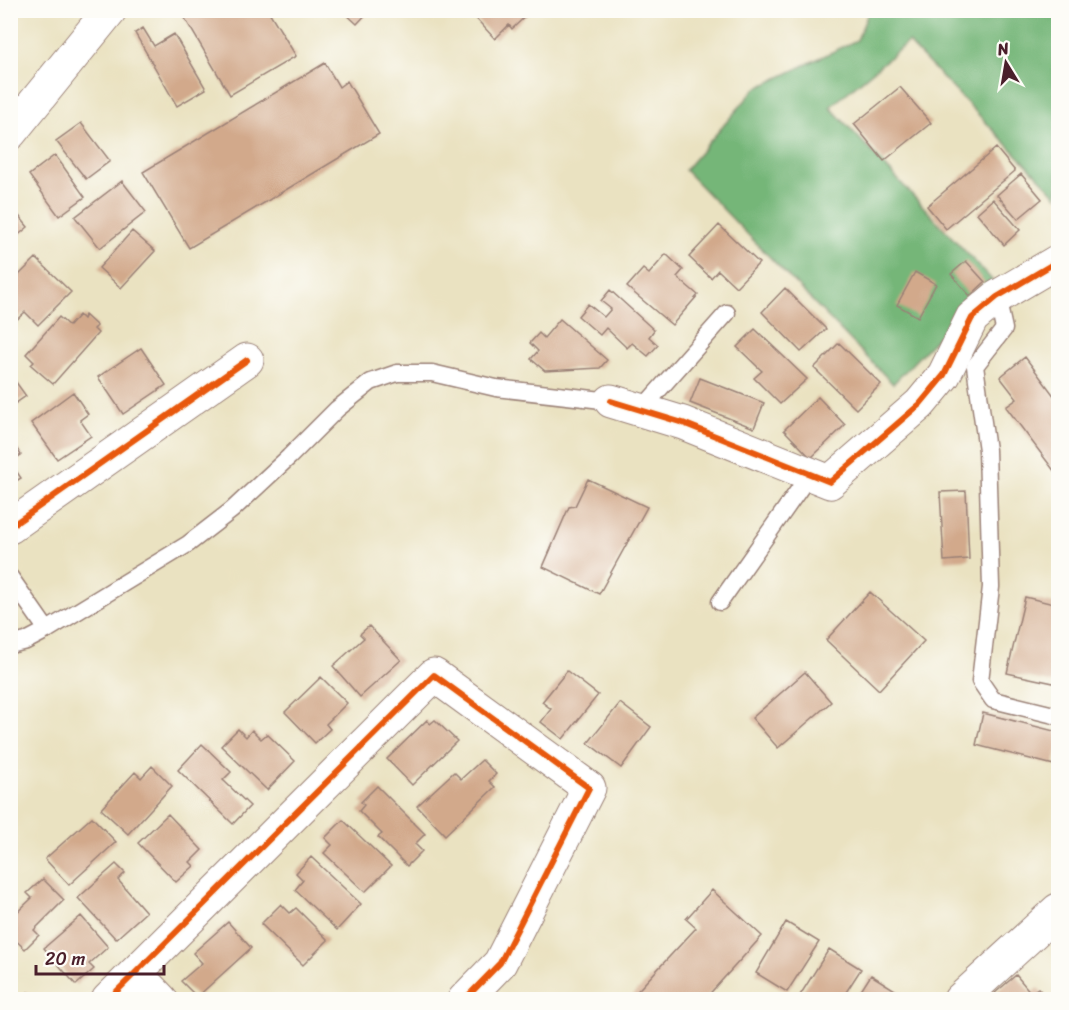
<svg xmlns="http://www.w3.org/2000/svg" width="1069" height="1010" font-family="Sriracha,sans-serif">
<rect width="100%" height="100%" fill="#fdfcf7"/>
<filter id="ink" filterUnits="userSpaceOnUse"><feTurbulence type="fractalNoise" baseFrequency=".0167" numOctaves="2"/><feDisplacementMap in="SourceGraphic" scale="12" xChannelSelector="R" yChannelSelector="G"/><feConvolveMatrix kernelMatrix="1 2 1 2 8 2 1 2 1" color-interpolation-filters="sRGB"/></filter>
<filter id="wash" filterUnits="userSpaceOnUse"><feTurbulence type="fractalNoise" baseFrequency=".008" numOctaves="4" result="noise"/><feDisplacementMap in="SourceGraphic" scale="24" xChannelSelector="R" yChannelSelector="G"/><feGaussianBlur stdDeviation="1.35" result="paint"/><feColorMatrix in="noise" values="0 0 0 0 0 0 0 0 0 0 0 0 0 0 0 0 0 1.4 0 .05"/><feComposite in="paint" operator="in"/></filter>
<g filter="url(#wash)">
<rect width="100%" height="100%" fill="#eae2c1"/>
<path fill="#74b678" stroke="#5f6a52" stroke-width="1.5" d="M869 11H1058V197L908 42 830 107 992 280 893 384 685 170 755 89 857 40Z"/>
<g id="blocks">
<path fill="#d2a98b" d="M180 10H268L296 56 230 95Z
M342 10H370L357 24Z
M472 10H532L512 29 509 25 495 39 470 12Z
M143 28 154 46 174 34 206 89 177 106 135 33Z
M325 63 339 87 347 81 379 134 189 248 143 172Z
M900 87 931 123 884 161 854 124Z
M81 123 110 161 86 179 56 141Z
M996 148 1015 171 946 229 927 206Z
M55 155 85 197 59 216 29 175Z
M1021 174 1042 199 1018 219 997 195Z
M122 181 146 212 100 248 75 217Z
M993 199 1020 230 1004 245 977 213Z
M10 205 28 227 10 242Z
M719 225 759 263 736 287 718 270 711 278 689 257Z
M132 231 155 251 121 288 99 268Z
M666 254 683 270 677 277 698 295 672 325 627 287 643 269 649 274Z
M36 258 71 292 38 325 25 312 10 326V284Z
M966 261 985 282 970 296 951 274Z
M915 272 936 284 918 317 897 305Z
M785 288 826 329 801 352 762 312Z
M610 290 654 330 649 337 658 345 648 356 632 343 627 348 606 328 600 335 578 316 588 304 604 317 611 309 601 301Z
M79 315 83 319 85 315 97 326 94 329 98 333 53 384 31 365 34 362 26 354 59 317 69 326Z
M560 319 607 360 600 368 545 371 531 359 538 351 530 343 539 333 544 338Z
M755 329 807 379 780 404 754 378 762 371 737 347Z
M839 343 881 384 856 409 814 368Z
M141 348 166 385 123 414 98 377Z
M1025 357 1058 401V476L1006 407 1017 399 1000 377Z
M10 374 26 396 10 407Z
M700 378 764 403 754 428 690 403Z
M73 392 88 414 80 420 91 436 57 459 31 423Z
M818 397 845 425 811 458 784 430Z
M10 439 21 455 10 462Z
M10 462 21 478 10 485Z
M588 479 647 507 599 594 543 567 569 507 575 506Z
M966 491 969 559 944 561 940 492Z
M870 592 924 641 879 690 826 640Z
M1025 597 1058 605V684L1007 673Z
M369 626 401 660 360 697 333 666 364 638 360 634Z
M567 671 598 695 563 739 541 722 551 709 542 702Z
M805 672 831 702 778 748 752 718Z
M321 677 347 703 326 724 330 729 315 743 285 712Z
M620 703 651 727 621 768 588 743Z
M983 713 1058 732V748L1054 765 976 745Z
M427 720 430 724 435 720 457 741 412 785 387 759Z
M238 729 246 737 252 730 261 739 267 734 295 761 267 790 221 746Z
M202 744 231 772 223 780 250 806 233 824 178 770Z
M482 760 496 774 489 781 495 787 445 835 417 806 454 772 461 779Z
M152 766 172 786 128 834 101 809 135 772 141 778Z
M377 786 425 834 415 844 422 851 407 866 378 837 382 834 359 811 364 805 361 802Z
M168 814 202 850 190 862 194 866 176 882 138 843Z
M92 817 116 842 69 885 45 859Z
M343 820 391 866 365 892 324 853 332 845 325 838Z
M311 857 361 904 337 930 295 890 303 880 296 873Z
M116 864 125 873 118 880 146 912 116 939 78 898Z
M43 879 64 900 34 930 39 935 25 949 10 935V919L32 898 27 893Z
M712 890 762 936 704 1000H632L631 998 696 928 686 919Z
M281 904 290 913 296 908 328 940 303 965 261 924Z
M81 916 108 947 89 964 94 969 76 985 44 948Z
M228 922 251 948 197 997 181 981 202 963 193 953Z
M786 922 819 942 787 992 756 973Z
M829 949 861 969 841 1000H797Z
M871 975 911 1000H855Z
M1016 975 1031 993 1038 988 1049 1000H1000L995 993Z
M28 992 37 1000H22Z"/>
</g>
</g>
<g filter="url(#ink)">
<use href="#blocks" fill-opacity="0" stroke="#9a8076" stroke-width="1.5"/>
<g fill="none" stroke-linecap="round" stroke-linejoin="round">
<g stroke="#9a8076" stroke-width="19">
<path id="lane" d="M997 297 1004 329 975 366 987 450 991 587 980 681 993 700 1058 716
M641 410 727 313
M10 577 47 630 188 544 232 510 289 457 337 409 371 382 397 373H432L496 388 611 401
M720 602 810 474
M10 645 26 641 47 630"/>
</g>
<g stroke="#9a8076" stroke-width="35">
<path id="street" d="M10 133 110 10
M611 401 683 423 830 482 920 404 944 375 972 318 997 297 1058 261
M10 527 247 360
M135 973 161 1000
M108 1000 434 675 589 788 500 963 464 1000
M960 1000 1058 910"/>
</g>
<use href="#lane" stroke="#fff" stroke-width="16"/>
<use href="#street" stroke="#fff" stroke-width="33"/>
<g stroke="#fdfcf7" stroke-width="10">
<path id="cycleway" d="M611 401 683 423 830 482 920 404 944 375 972 318 997 297 1058 261
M10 527 247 360
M108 1000 434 675 589 788 500 963 464 1000"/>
</g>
<use href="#cycleway" stroke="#e8590c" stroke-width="6"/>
</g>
</g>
<rect width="1069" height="1010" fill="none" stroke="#fdfcf7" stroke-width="36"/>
<g transform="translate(1006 63) rotate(349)" stroke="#fdfcf7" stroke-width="4.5" paint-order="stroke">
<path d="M0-4.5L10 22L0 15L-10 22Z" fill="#4a1f2b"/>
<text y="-9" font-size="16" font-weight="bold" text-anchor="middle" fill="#4a1f2b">N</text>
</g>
<path d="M36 965v9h128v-9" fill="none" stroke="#4a1f2b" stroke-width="3"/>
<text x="45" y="965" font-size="18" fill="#4a1f2b" stroke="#fdfcf7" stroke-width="4.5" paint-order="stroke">20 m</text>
</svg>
